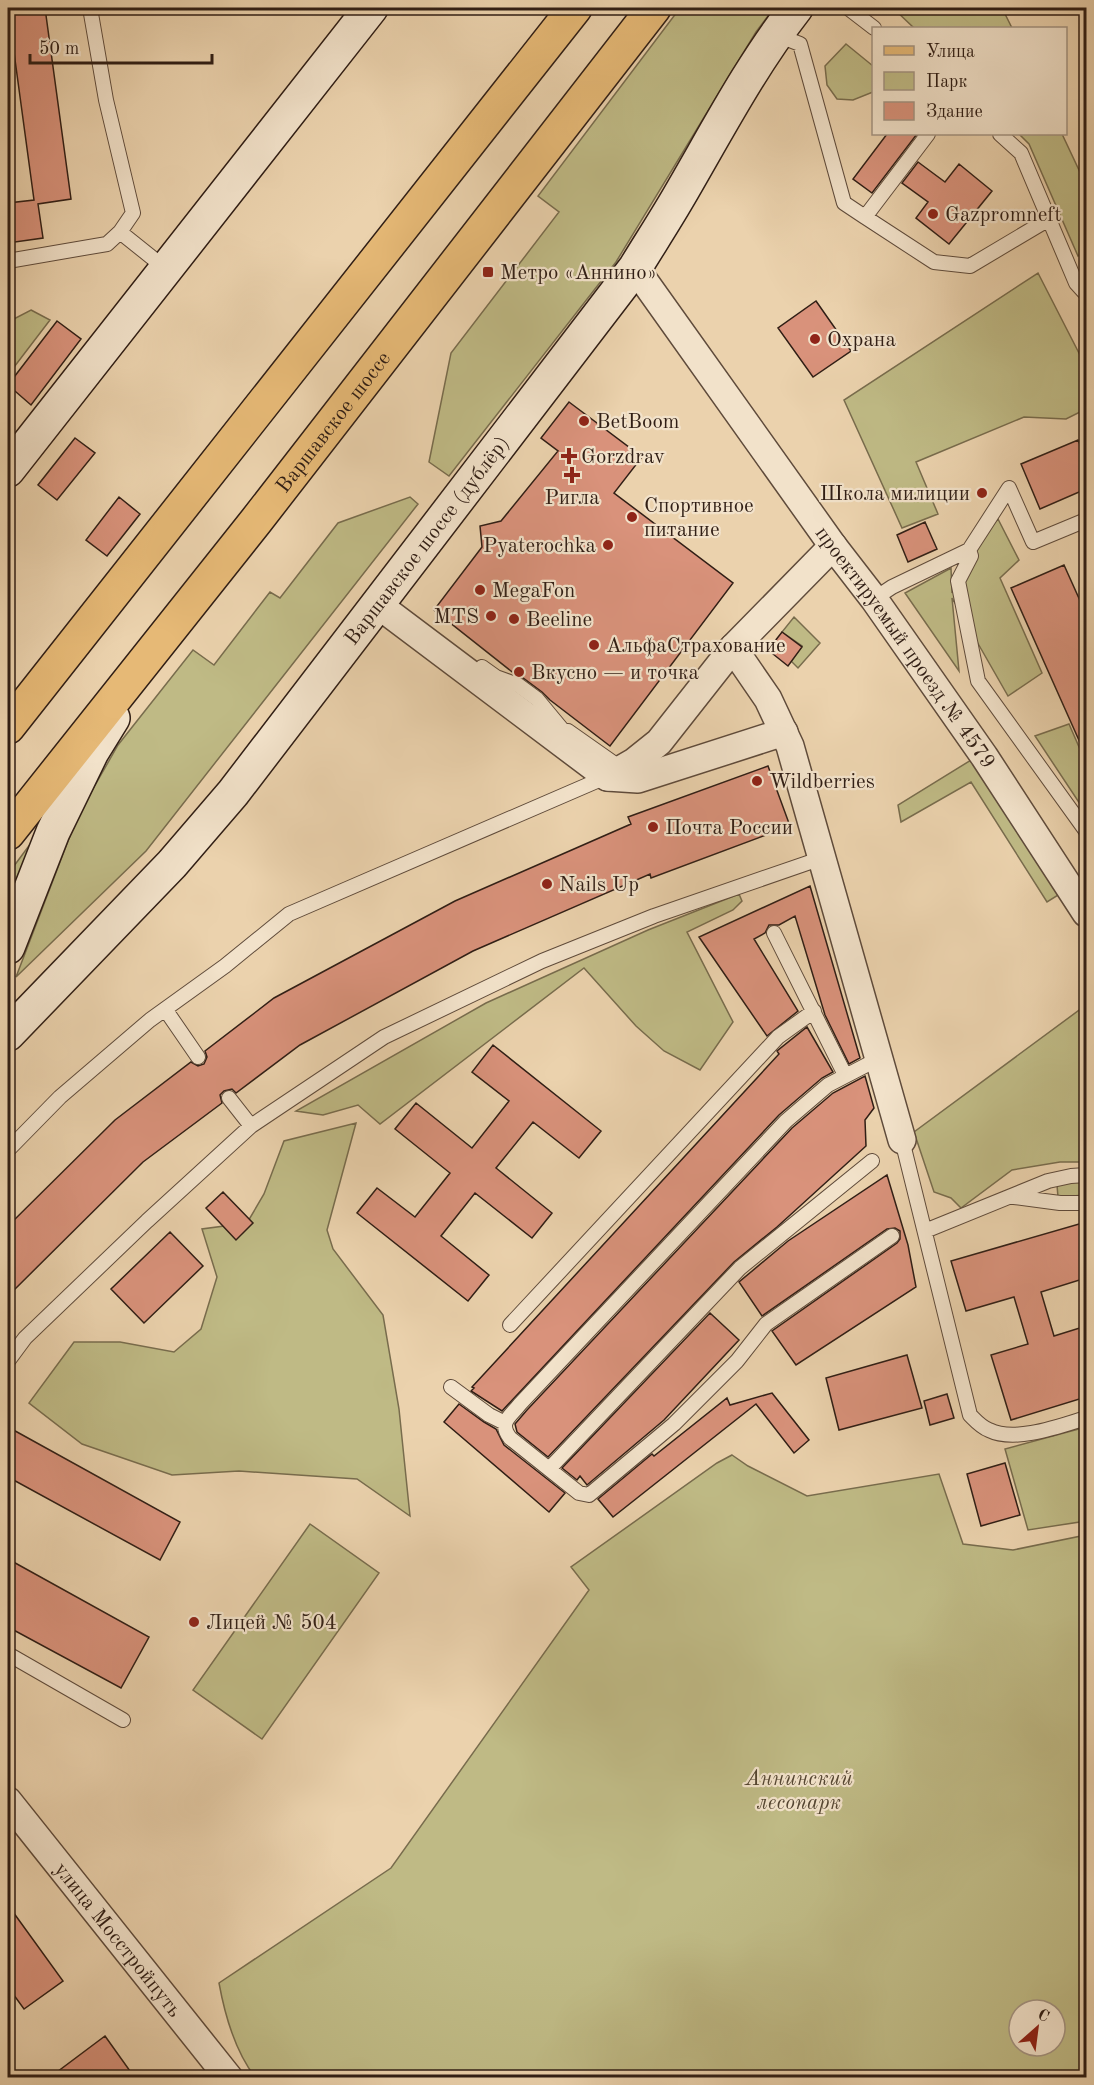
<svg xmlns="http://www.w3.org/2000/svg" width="1094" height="2085" font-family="'Old Standard TT',serif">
<rect width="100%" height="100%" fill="#ebd2ad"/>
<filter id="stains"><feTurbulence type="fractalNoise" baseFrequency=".00333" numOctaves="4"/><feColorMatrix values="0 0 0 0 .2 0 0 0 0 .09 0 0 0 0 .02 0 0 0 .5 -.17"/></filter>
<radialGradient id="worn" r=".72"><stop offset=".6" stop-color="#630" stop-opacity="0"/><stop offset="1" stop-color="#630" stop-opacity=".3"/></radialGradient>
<path fill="#bfba85" stroke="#786c4d" stroke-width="1.5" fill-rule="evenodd" d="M680 8H774L756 32 616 262 449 476 429 462 451 353 559 212 538 196Z
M893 8H1002L1012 28H914Z
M846 44 873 66V92L853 100 837 99 827 85 825 66Z
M1019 134H1062L1086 185V249L1078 256 1029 144Z
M1038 273 1081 357 1086 354V409L1066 419 1024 417 916 462 938 514 902 528 844 400Z
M31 310 50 320 8 375V322Z
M410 497 418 504 146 851 16 977 78 815 118 745 193 650 214 665 270 592 280 598 338 523Z
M998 519 1019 560 1000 578 1042 673 1008 696 952 598 959 671 905 593 951 568 952 593 958 567 972 538Z
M794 617 820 643 798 668 791 661 802 646 782 632Z
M1069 724 1086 763V813L1035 736Z
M976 757 1063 892 1047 902 971 782 901 822 898 805Z
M34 839 8 909V874Z
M739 894 742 901 733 910 687 932 733 1022 700 1070 664 1051 636 1026 584 968 380 1124 358 1105 323 1115 296 1111 486 1003 648 930Z
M1086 1005V1162H1060L1012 1170 961 1208 951 1198 934 1192 914 1132Z
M356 1123 327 1230 333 1249 383 1315 399 1409 410 1516 357 1479 239 1471 172 1475 82 1444 29 1403 74 1342H120L174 1352 201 1329 217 1277 202 1229 247 1223 264 1194 284 1141Z
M1075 1181H1086V1195L1058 1197 1057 1185Z
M1086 1427V1521L1028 1530 1005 1449Z
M732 1455 748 1466 807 1496 939 1474 963 1544 1013 1550 1086 1535V2077H255C235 2051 225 2016 219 1983L391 1868 589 1590 571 1567 717 1463ZM1019 2010H1055V2046H1019Z
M310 1524 379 1573 262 1739 193 1690Z"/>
<path fill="#d9927b" stroke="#301e15" stroke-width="1.5" d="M8 8H45L71 199 38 204 43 238 8 243V203L34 200Z
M887 134H917L872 193 853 179Z
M918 162 945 182 959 164 992 191 949 244 916 218 928 202 902 183Z
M816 301 851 351 813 377 778 328Z
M57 321 81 339 31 405 8 385Z
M569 402 642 457 614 493 733 583 610 746 550 700 542 692 523 678 516 675 434 610 482 547 480 526 501 521 558 451 541 438Z
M75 438 95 453 57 500 38 485Z
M1078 440 1086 459V489L1040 509 1021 464Z
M119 497 140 514 107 556 86 540Z
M925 522 937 549 908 562 897 535Z
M1064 565 1086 614V756L1011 588Z
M782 632 802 647 788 666 768 650Z
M768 766 790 826 651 878 650 874 473 951 300 1045 236 1093 232 1089 224 1091 220 1095 222 1103 143 1162 8 1296V1226L115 1120 191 1062 198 1066 204 1064 207 1057 205 1051 274 998 455 901 631 824 628 817Z
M810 886 860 1058 849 1064 825 1015 795 916 779 925H769L765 933 754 939 798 1011 767 1036 699 937Z
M807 1027 833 1072 822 1078 779 1115 502 1411 471 1391 474 1388 472 1387 779 1054 777 1051Z
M493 1045 601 1131 579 1158 533 1122 496 1168 552 1213 532 1238 475 1193 441 1236 489 1275 468 1301 357 1213 377 1188 415 1217 450 1173 395 1129 416 1103 472 1148 509 1101 472 1072Z
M865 1076 874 1108 865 1120 866 1146 777 1227 734 1262 548 1457 517 1432 515 1424 527 1410 792 1128 833 1093Z
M887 1175 908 1245 916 1287 796 1365 772 1331 897 1243 900 1239V1231L895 1228 887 1229 762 1316 739 1282 788 1241Z
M223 1192 253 1223 236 1240 206 1208Z
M1086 1222V1278L1041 1292 1054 1336 1086 1326V1397L1011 1420 991 1355 1028 1344 1014 1297 966 1311 951 1261Z
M170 1232 203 1266 144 1323 111 1289Z
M710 1313 739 1340 664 1420 587 1485 580 1476 577 1480 562 1468Z
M907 1355 922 1408 839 1430 826 1378Z
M772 1393 809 1440 794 1453 756 1404 613 1517 598 1499 652 1454 654 1456 727 1398 730 1405Z
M947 1394 954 1418 930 1425 924 1401Z
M459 1404 484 1422 496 1429 504 1445 565 1493 549 1512 444 1422Z
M8 1427 180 1522 160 1560 8 1477Z
M1005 1463 1020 1515 981 1526 967 1474Z
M8 1559 149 1637 121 1688 8 1627Z
M8 1905 63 1981 24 2009 8 1987Z
M105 2036 135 2078H49Z"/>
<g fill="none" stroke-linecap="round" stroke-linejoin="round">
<g stroke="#5f4b3b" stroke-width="16">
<path id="lane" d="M90 8 106 100 133 213 120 232 165 268
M848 8 874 28
M777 35 800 44 844 203 865 217 928 134
M1000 134 1021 153 1076 283 1086 294
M865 217 934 262 970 266 1049 219
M8 261 107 244 120 232
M969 550 971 556 958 581 978 681 1086 831
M874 599 892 587 969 550 1009 488 1033 542 1086 520
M482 667 496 677 518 685 537 699 566 734
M568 731 622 769
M774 933 845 1075
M165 1009 198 1057
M880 1058 828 1085 786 1121 520 1404C510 1417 498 1422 510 1438L579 1493 589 1495 674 1424 737 1361 766 1324 892 1236
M229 1098 251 1126
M902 1140 970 1415C976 1421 981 1427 989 1430 1015 1443 1060 1426 1086 1418
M8 1150 60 1097 150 1020 225 966 289 914 606 777
M1014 1197 1060 1203H1086
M925 1231 1048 1181 1071 1176 1086 1175
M510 1325 778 1037 814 1011
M8 1361 25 1338 147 1221 251 1126 384 1037 542 961 654 916 822 858
M451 1387 489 1415 505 1423
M549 1469 740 1268 872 1161
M8 1654 123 1720"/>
</g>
<g stroke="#5f4b3b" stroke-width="30">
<g id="street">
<path id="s1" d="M635 268 833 546 874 599 984 756 1086 913"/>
<path d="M833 546 733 648 768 699 790 746 902 1140"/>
<path d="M377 604 607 777 638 779 784 732"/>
<path d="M608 777 634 762 659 742 733 648"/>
<path id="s2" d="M8 1801 229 2078"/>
</g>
</g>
<g stroke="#301e15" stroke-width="36">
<g id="secondary">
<path d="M8 470 371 8"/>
<path d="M8 947 53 832 92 752 113 718"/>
<path id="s3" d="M8 1034 172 864 233 793 635 268C649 245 664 222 678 198 716 133 750 67 796 8"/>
</g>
</g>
<g stroke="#301e15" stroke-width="36">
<g id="primary">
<path d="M8 727 575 8"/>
<path id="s4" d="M8 833 256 521 654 8"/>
</g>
</g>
<use href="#lane" stroke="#f2e2ca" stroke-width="14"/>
<use href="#street" stroke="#f2e2ca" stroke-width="27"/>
<use href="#secondary" stroke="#f2e2ca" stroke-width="33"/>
<use href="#primary" stroke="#e6b976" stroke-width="33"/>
</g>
<g fill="#8f2418" stroke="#f2e2ca" stroke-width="2">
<circle cx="933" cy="214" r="6"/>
<rect x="482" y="266" width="12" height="12" rx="3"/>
<circle cx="815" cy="339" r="6"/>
<circle cx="584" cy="421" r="6"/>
<path d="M566 447h6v6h6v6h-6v6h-6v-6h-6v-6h6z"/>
<path d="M569 466h6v6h6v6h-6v6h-6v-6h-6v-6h6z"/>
<circle cx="982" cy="493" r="6"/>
<circle cx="632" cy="517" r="6"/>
<circle cx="608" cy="545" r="6"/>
<circle cx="480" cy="590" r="6"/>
<circle cx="491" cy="616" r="6"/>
<circle cx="514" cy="619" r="6"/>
<circle cx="594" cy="645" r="6"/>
<circle cx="519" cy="672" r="6"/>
<circle cx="757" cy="781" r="6"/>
<circle cx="653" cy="827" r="6"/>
<circle cx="547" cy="884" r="6"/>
<circle cx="194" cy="1622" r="6"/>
</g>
<g text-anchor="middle" stroke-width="4.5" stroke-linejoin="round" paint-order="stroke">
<g font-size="21" fill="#301e15" stroke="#f2e2ca" text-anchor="start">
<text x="945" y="221">Gazpromneft</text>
<text x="500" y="279">Метро «Аннино»</text>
<text x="827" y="346">Охрана</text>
<text x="596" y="428">BetBoom</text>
<text x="581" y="463">Gorzdrav</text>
<text x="970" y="500" text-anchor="end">Школа милиции</text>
<text x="572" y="504" text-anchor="middle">Ригла</text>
<text x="644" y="512">Спортивное<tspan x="644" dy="24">питание</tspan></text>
<text x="596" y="552" text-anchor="end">Pyaterochka</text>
<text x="492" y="597">MegaFon</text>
<text x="479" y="623" text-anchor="end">MTS</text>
<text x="526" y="626">Beeline</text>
<text x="606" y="652">АльфаСтрахование</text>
<text x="531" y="679">Вкусно — и точка</text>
<text x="769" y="788">Wildberries</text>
<text x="665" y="834">Почта России</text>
<text x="559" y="891">Nails Up</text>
<text x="206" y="1629">Лицей № 504</text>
</g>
<g font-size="21" fill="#301e15" stroke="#f2e2ca">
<text dy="7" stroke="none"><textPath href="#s4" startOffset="524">Варшавское шоссе</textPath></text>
<text dy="7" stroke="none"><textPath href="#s3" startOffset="648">Варшавское шоссе (дублёр)</textPath></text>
<text dy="7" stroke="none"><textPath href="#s1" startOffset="466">проектируемый проезд № 4579</textPath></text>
<text dy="7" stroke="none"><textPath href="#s2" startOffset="177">улица Мосстройпуть</textPath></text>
</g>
<g font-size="21" font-style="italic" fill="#544531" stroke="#f2e2ca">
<text x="799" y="1785">Аннинский<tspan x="799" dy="24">лесопарк</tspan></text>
</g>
</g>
<rect width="1094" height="2085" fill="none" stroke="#ebd2ad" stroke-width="30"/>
<rect x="9" y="9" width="1076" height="2067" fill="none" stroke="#301e15" stroke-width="3"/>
<rect x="15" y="15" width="1064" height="2055" fill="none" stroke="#301e15" stroke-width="1.5"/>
<rect x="872" y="27" width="195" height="108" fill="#f2e2ca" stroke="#a49482" stroke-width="1.5"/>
<rect x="884" y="46" width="30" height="9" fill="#e6b976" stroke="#a49482" stroke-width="1.5"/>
<text x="926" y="57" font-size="18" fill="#301e15">Улица</text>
<rect x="884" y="72" width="30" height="18" fill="#bfba85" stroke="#a49482" stroke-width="1.5"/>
<text x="926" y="87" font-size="18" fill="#301e15">Парк</text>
<rect x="884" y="102" width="30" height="18" fill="#d9927b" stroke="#a49482" stroke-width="1.5"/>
<text x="926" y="117" font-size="18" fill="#301e15">Здание</text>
<g transform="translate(1037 2028) rotate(28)"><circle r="28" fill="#f2e2ca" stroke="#a49482" stroke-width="1.5"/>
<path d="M0-4.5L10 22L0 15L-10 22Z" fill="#8f2418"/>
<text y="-9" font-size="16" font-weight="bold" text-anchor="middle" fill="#301e15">С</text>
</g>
<path d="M30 54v9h182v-9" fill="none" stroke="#301e15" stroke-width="3"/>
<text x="39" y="54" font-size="18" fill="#301e15" stroke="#f2e2ca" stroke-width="4.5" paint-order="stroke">50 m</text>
<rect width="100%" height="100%" filter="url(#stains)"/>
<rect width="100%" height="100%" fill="url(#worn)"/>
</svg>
